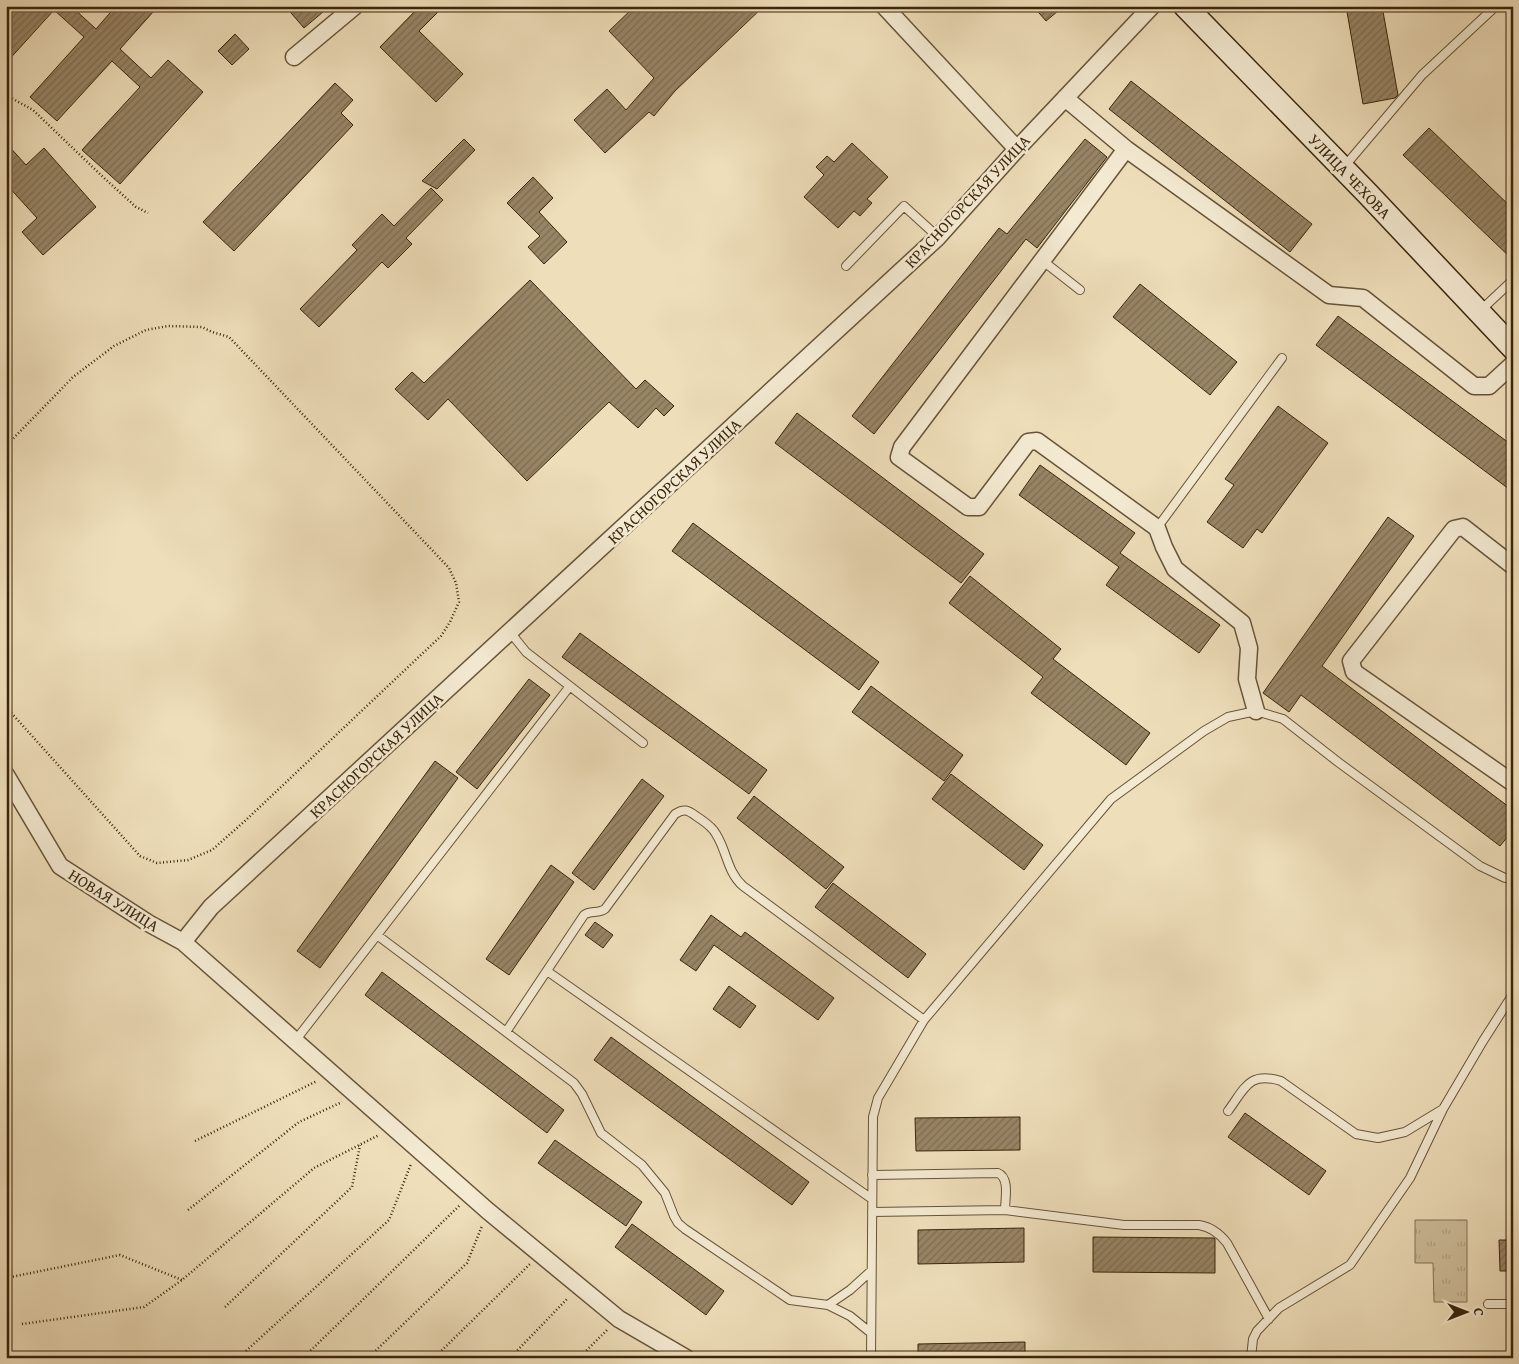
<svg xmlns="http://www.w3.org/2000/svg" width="1519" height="1364" font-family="'Gentium Book Plus',serif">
<defs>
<pattern id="park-tufts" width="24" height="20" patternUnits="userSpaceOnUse" patternTransform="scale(1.25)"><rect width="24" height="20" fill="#cfbf9c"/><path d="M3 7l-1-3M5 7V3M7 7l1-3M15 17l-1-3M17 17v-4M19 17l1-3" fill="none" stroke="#b2a485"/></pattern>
<pattern id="building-hatch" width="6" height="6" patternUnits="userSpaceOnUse" patternTransform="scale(1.25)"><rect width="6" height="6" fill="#988566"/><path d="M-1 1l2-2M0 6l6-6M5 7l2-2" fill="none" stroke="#7d6d52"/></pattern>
</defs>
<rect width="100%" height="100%" fill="#eedeba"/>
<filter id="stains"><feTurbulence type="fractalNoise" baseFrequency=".004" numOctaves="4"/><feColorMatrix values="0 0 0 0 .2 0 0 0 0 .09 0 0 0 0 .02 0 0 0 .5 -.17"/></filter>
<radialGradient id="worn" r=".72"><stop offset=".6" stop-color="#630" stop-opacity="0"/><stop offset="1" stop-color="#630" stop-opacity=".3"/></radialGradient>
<path fill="url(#park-tufts)" stroke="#847254" d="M1415 1220H1467V1302H1434L1433 1263H1415Z"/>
<path fill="url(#building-hatch)" stroke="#3a250b" d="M6 6H71L96 29 116 6H146L153 12 120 49 151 78 168 60 203 92 120 184 82 150 140 87 112 61 57 121 30 97 84 37 54 10 6 63Z
M285 6H330L304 28Z
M420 6H444L419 31 463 74 436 102 380 47Z
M635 6H764L675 91 654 116 649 112 605 153 574 120 607 89 626 110 654 78 609 31Z
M1033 6H1064L1046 21Z
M1346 6H1382L1398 95 1395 98 1363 104Z
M235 34 249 49 232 65 218 51Z
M1131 81 1312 224 1290 252 1109 109Z
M335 83 353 100 341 113 353 125 234 251 203 222Z
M1429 128 1513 209V260L1403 155Z
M464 139 475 150 437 189 422 181Z
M1085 139 1107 157 1037 248 1026 239 874 434 852 416 999 228 1007 234Z
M6 143 26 165 44 148 96 207 43 255 22 232 37 218 6 184Z
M852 143 888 177 867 199 872 203 860 216 854 211 838 228 804 197 824 175 816 167 827 156 834 162Z
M533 177 553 198 539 212 567 242 544 264 528 247 540 236 507 203Z
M431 188 443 200 406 238 412 244 388 268 382 262 319 327 300 309 357 250 352 245 382 214 394 226Z
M530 280 636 389 645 380 674 406 664 416 656 408 638 428 609 402 527 481 448 399 428 420 395 389 412 372 424 383Z
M1140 284 1237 362 1210 395 1113 317Z
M1338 316 1513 446V492L1316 345Z
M1278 406 1328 443 1262 533 1257 529 1243 548 1207 522 1234 485 1225 479Z
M797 413 984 554 961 583 775 443Z
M1040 465 1135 533 1120 553 1220 625 1199 653 1106 585 1119 567 1019 495Z
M1388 517 1414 536 1322 666 1513 810V830L1500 846 1301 695 1289 712 1263 693Z
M693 523 879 662 859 690 672 551Z
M970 576 1061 649 1053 659 1150 733 1126 765 1031 693 1043 677 949 603Z
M580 633 767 770 749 794 562 657Z
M529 679 550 695 477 789 456 772Z
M871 686 963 755 944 781 852 712Z
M435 761 458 778 320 968 297 951Z
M951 774 1043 845 1024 870 932 799Z
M642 779 664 796 594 890 572 873Z
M754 796 844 867 826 889 737 818Z
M551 865 574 882 509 975 486 959Z
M833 883 926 954 908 978 815 907Z
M711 915 741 937 745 932 834 998 818 1020 714 945 696 971 680 960Z
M595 922 613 935 603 948 585 935Z
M382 972 564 1110 547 1133 365 995Z
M729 986 756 1006 740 1028 713 1009Z
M611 1037 809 1182 792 1205 594 1060Z
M1245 1113 1326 1171 1309 1195 1228 1137Z
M1020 1117V1150L916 1151 915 1118Z
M555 1140 642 1202 626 1226 538 1163Z
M632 1224 724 1291 706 1315 615 1247Z
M1024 1228V1262L918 1264V1230Z
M1093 1237 1214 1238 1215 1239V1273L1093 1272Z
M1499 1240H1513V1271H1500Z
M1025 1342V1358H918V1344Z"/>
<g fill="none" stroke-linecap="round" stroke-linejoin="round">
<g stroke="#675337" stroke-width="10">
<path id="lane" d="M1344 167 1422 75 1496 6
M1043 261 1080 290
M846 266 904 206 938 237
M1480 311 1513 280
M1157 528 1282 358
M510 632 526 652 643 743
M377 935 574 1083 582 1094 601 1133 642 1165 665 1193 674 1216 678 1223 685 1229 790 1300 828 1305 850 1316 871 1333
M547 971 872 1199
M506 1032 584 915C590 910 598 914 605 909L675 814C684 808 688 810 696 816 703 821 712 826 716 834 727 851 727 872 743 886L924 1020
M295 1041 570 686
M1228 1111C1245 1088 1249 1071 1281 1081L1356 1134 1378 1138 1405 1132 1443 1109
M1005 1210 1124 1225H1199C1211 1227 1220 1234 1227 1243L1269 1319
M872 1212 1005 1210C1005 1199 1010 1178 998 1173L872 1175
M1488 1304H1513
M828 1305 850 1290 871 1271
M871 1358 873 1117 878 1098 924 1020 1111 799 1204 731 1228 717 1256 711 1283 719 1338 762 1480 866 1505 878H1513
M1251 1358 1253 1339 1257 1331 1279 1308 1350 1265 1410 1178 1443 1109 1483 1041 1513 994"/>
</g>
<g stroke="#675337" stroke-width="19">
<path id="street" d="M884 6 1017 149
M294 57 355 6
M1065 98 1126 149 902 447 899 457 968 507H979L1028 442 1037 441 1157 528 1164 547 1175 569 1242 623 1249 648 1247 679 1256 711
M1126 149 1329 295 1363 298 1474 386H1489L1513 364
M1513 566 1463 527 1454 529 1351 661 1354 672 1513 783
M6 775 60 866 148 923 183 942 488 1211 619 1319 686 1358
M183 942 211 907 938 237 1017 149 1152 6"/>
</g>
<g stroke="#3a250b" stroke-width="25">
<path id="secondary" d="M1185 6 1367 193 1513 348"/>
</g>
<path stroke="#3a250b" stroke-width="2.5" stroke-dasharray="1 2.5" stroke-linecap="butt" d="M6 95 33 110 103 177 136 207 148 213
M6 446 73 377 114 346 146 330 168 326 202 327 212 332 229 337 432 550 449 568 456 583 459 602 450 622 441 636 246 820 212 850 188 860 157 863 140 856 6 707
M195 1141 317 1081
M188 1210 299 1122 342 1102
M6 1278 120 1255 182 1280
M225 1307 352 1187 360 1145
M22 1324 144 1307 182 1280 314 1168 379 1135
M246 1351 389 1220 411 1164
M303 1358 460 1205
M368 1358 467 1263 482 1226
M434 1358 530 1264
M510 1358 568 1298
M579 1358 607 1330"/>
<use href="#lane" stroke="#f4ead2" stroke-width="8"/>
<use href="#street" stroke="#f4ead2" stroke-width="16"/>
<use href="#secondary" stroke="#f4ead2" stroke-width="22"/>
</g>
<g text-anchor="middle" stroke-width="5" stroke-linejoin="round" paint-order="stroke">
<g font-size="16" fill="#3a250b" stroke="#f4ead2">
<text transform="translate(1350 176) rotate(46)" y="6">УЛИЦА ЧЕХОВА</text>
<text transform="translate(967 201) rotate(-47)" y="6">КРАСНОГОРСКАЯ УЛИЦА</text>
<text transform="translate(674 481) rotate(-43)" y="6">КРАСНОГОРСКАЯ УЛИЦА</text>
<text transform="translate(376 755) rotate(-43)" y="6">КРАСНОГОРСКАЯ УЛИЦА</text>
<text transform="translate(114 900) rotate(32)" y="6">НОВАЯ УЛИЦА</text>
</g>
</g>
<rect width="1519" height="1364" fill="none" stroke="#eedeba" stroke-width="25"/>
<rect x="8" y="8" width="1504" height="1349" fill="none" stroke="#3a250b" stroke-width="2.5"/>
<rect x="12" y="12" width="1494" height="1339" fill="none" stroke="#3a250b"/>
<g transform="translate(1466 1312) rotate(90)" stroke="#f4ead2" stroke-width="4" paint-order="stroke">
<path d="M0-4L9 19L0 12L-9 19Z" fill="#3a250b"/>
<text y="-8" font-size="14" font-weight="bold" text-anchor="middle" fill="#3a250b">С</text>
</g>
<rect width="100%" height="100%" filter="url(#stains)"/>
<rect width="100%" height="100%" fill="url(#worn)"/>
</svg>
